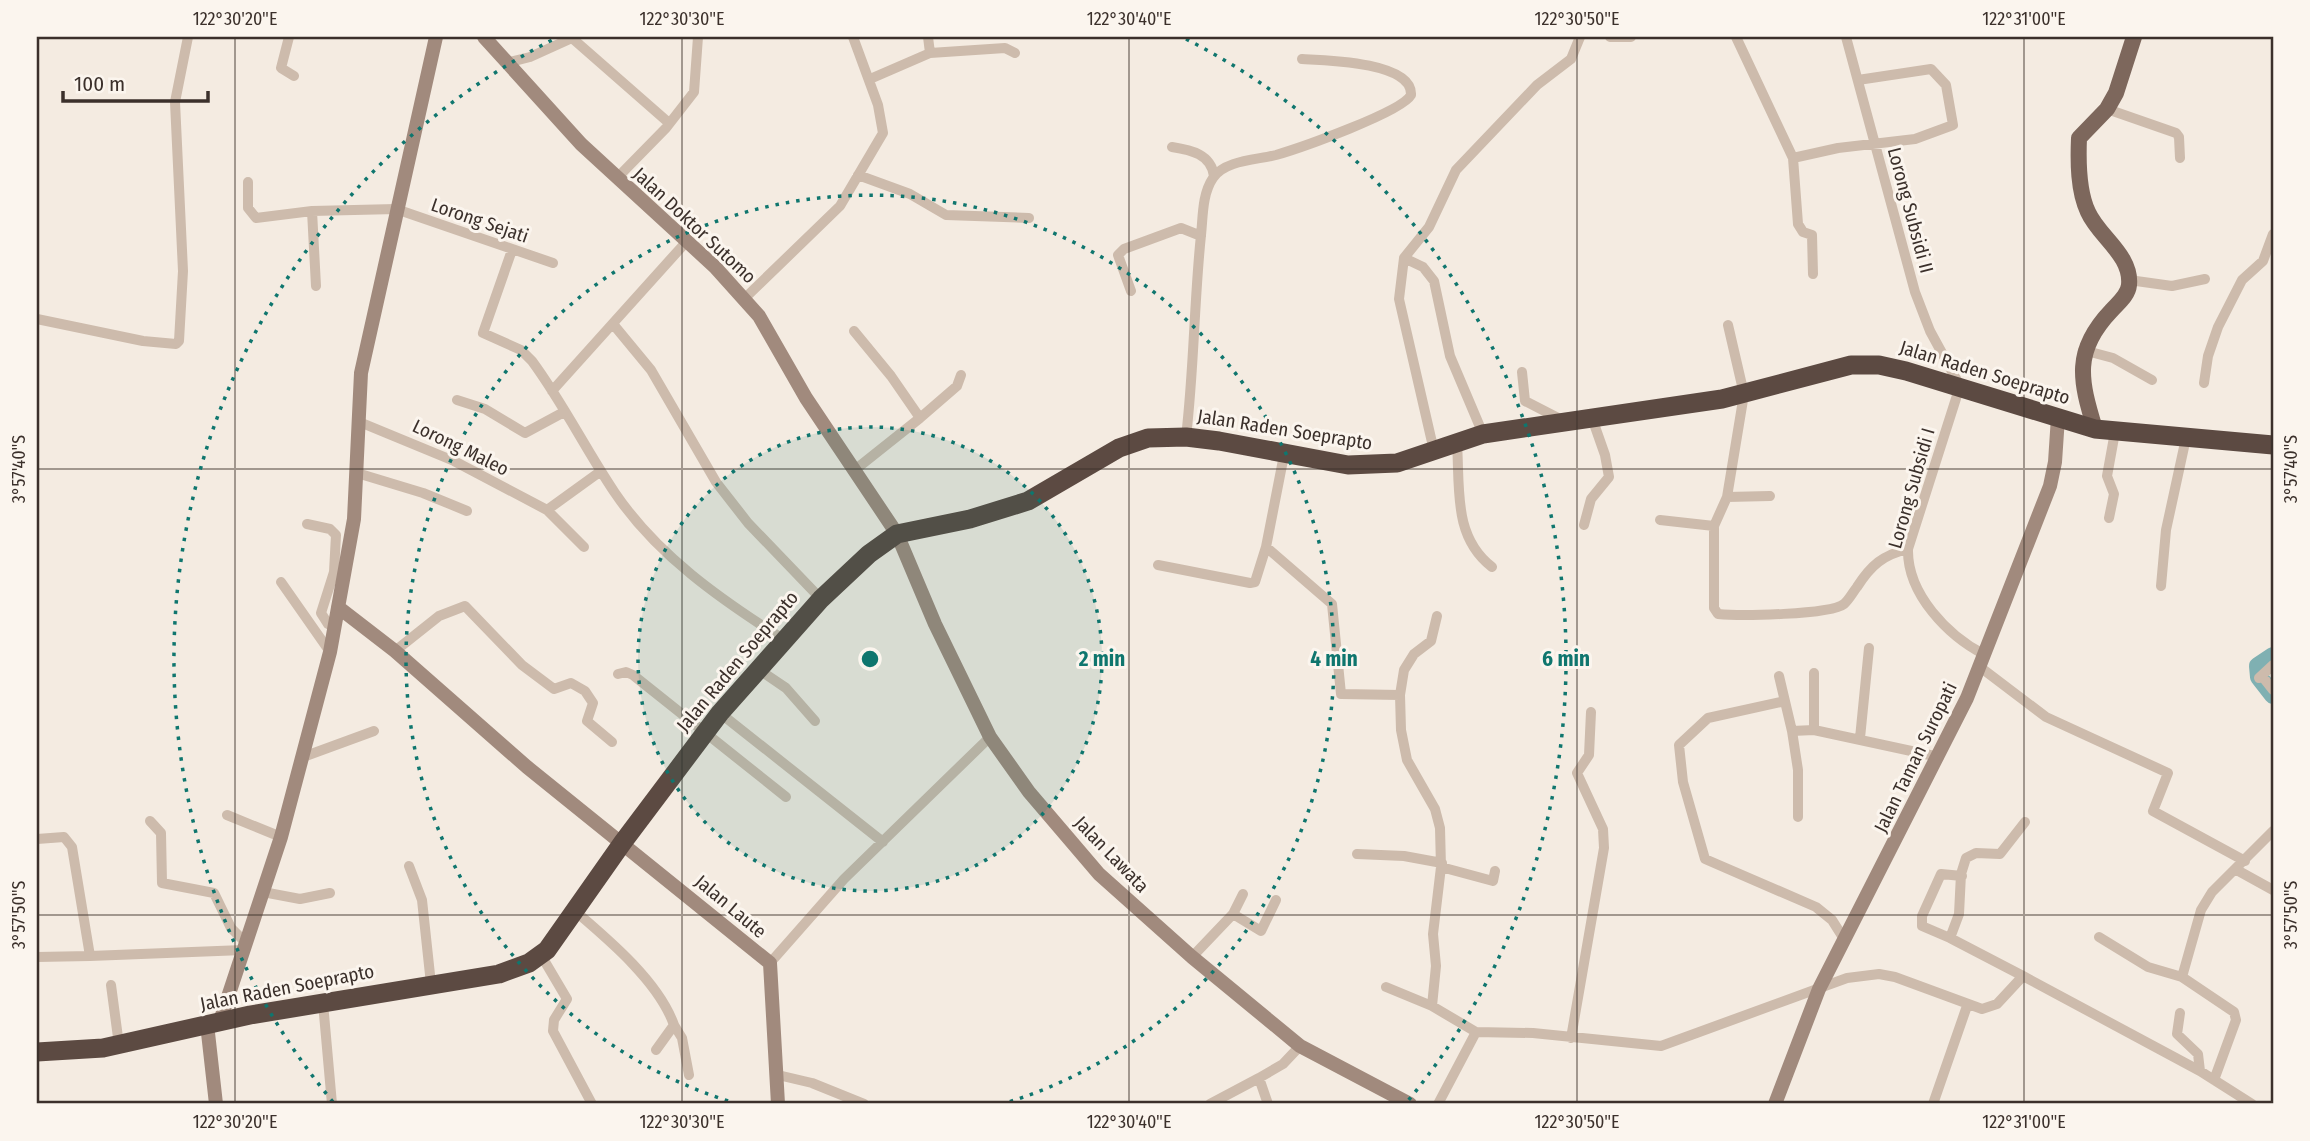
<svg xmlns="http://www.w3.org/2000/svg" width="2310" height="1141" font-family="'Fira Sans Condensed',sans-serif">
<rect width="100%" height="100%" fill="#f4ebe1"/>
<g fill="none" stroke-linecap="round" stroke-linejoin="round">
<path stroke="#7fb0b2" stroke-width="18" d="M2273 656 2258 666 2259 677 2273 695"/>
<path stroke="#cdbbac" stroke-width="10" d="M289 37 281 68 294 76
M1610 37H1631
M1736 37 1793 158 1798 224 1803 232 1812 235 1813 274
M1846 37 1915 292 1930 331 1960 386 1908 549C1907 594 1948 636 1985 655
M930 53 1005 48 1015 53
M506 63 530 57 572 38 669 123
M870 79 930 53 928 37
M2107 109 2176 133 2179 137 2180 158
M1172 147C1191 150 1211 154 1214 176
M1793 158 1838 148 1915 139 1953 125 1946 85 1931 69 1858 80
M858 175 910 194 946 215 1029 218
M617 178 666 128 694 92 698 37
M248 182V208L256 218 312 211 396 209 553 263
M312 211 316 286
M512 250 483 333 521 350 532 361C563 403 586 450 615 493 657 555 720 599 783 639
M1404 258 1423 267 1434 281 1450 356 1483 434
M2129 280 2172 286 2205 279
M1131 291 1118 255 1124 249 1181 228 1201 236
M745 298 840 206 883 133 878 105 853 37
M37 319 143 341 176 344 179 341 183 271 175 102 188 37
M613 324 651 370 716 482 748 523 821 599
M1728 325 1744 394 1727 497 1770 496
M854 331 891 376 920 418 856 469
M2083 350 2113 358 2152 380
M1522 372 1525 401 1562 420
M2204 383 2208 356 2218 327 2242 280 2263 261 2273 234
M552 391 687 241
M457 400 485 409 525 433 564 412
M920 418 957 386 961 375
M357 421 454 461 547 510 584 547
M1186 437C1194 370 1194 302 1201 235 1203 217 1202 194 1213 178 1225 160 1257 160 1276 155 1300 148 1402 112 1411 95 1413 62 1326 60 1302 59
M1457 443C1460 489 1453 537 1492 567
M1434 451 1399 299 1404 258 1429 227 1456 170 1537 85 1571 59 1580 37
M1284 455 1266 547 1332 604 1341 694 1400 695 1401 730 1407 760 1435 809 1440 828 1441 867 1433 934 1436 966 1432 1006 1476 1032
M357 473 423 493 467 511
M1727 497 1714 526V608L1718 614C1739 616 1830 615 1844 604 1849 600 1853 592 1857 587 1871 565 1883 555 1908 549
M547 510 601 471
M2109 518 2114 494 2107 476 2115 432
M1660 520 1714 526
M307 524 330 529 336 535 334 572 321 613 328 624 335 628
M1584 525 1591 499 1609 477 1605 455 1592 418
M1158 565 1250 583 1255 582 1266 547
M281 582 330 652
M2161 586 2166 530 2186 438
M395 651 439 616 465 606 522 665 554 689 571 683 585 691 593 703 587 721 612 742
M1980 667 2046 717 2168 773 2153 811 2245 861
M758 669 786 688 815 721
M1814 673V730L1939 757
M618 674 626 672 633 675 786 797
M1779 676 1792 731 1814 730
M2262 676 2273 690
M2259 678 2273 665
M1400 695 1404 670 1414 654 1431 641 1437 616
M1785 701 1708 718 1679 745 1683 782 1705 859 1816 907 1832 920 1844 939
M720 713 883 842
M1792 731 1798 770V817
M1860 738 1869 648
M303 757 374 731
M227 815 281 837
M150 821 161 833 162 883 214 893 231 928 246 943
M37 839 64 837 72 847 90 956 243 950
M1357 854 1404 856 1442 863
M409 866 422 900 431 984
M1441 867 1493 881 1495 871
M2235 869 2273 890
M263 892 300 899 330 893
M575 911C609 940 659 982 674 1025L656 1050
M1233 914 1261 931 1276 900
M2099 937 2148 967 2182 977 2234 1012 2236 1020 2214 1080
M1950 938 1922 926V916L1941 874 1962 876
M541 955 567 999 554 1020 553 1031 592 1104
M37 957 90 956
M1192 957 1233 914 1243 894
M770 963 844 879 990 737
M2023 976 1950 938 1959 914 1961 874 1966 858 1976 853 2000 854 2025 822
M2182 977 2201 910 2212 892 2273 831
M111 985 119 1045
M1386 987 1432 1006
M323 1003 332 1104
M2180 1013 2177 1034 2198 1054 2200 1071
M674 1025 682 1038 689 1075
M1571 1038 1604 848 1603 829 1577 773 1589 755 1591 712
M778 1075 812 1083 864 1104
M1210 1104 1259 1078
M1268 1104 1259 1078 1283 1064 1300 1046
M1438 1104 1476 1032 1533 1033 1661 1046 1847 978 1879 974 1895 977 1982 1009 1997 1004 2023 976 2200 1071 2252 1104
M1933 1104 1967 1006"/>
<path stroke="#a18a7d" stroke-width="14" d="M484 37 581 144 715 267 759 316 806 398 897 534 935 624 990 737 1029 792 1099 874 1192 957 1300 1046 1410 1104
M338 607 395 651 527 767 770 963 778 1104
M220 1021 281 837 330 652 354 519 361 373 436 37
M207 1024 216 1104
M1775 1104 1819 989 1967 698 2050 486 2055 462 2058 417"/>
<path stroke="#7d675c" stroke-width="16" d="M2095 429C2080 380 2073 351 2111 311 2117 304 2128 296 2129 285 2132 255 2099 237 2088 212 2078 191 2078 162 2079 138L2107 109 2116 93 2134 37"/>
<path stroke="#5c4a42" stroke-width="19" d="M37 1052 103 1048 250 1015 499 974 529 963 547 950 623 842 720 713 821 599 869 554 897 534 970 519 1028 501 1119 448 1148 438 1186 437 1219 441 1348 465 1397 463 1483 434 1722 399 1851 365H1879L1906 371 2095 429 2273 445"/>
</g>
<path fill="none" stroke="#3b302b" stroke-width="2" stroke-opacity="0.45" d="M235 37V1104M682 37V1104M1129 37V1104M1577 37V1104M2024 37V1104M37 469H2273M37 915H2273"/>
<circle cx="870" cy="659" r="232" fill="#0f766e" fill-opacity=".12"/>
<g fill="none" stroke="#0f766e" stroke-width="3.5" stroke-dasharray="3.5 7">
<circle cx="870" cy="659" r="232"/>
<path d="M738 1104A464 464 0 1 1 1002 1104"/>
<path d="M333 1102A696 696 0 0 1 554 39M1186 39A696 696 0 0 1 1407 1102"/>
</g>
<g text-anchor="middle" stroke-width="6" stroke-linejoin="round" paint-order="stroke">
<g font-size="19" fill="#3b302b" stroke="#fbf5ee">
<text transform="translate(1911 210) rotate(75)" y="7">Lorong Subsidi II</text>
<text transform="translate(480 220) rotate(19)" y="7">Lorong Sejati</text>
<text transform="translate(695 225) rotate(43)" y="7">Jalan Doktor Sutomo</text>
<text transform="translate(1985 372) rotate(17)" y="7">Jalan Raden Soeprapto</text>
<text transform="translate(1285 429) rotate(9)" y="7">Jalan Raden Soeprapto</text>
<text transform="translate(461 447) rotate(26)" y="7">Lorong Maleo</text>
<text transform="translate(1911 488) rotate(-74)" y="7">Lorong Subsidi I</text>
<text transform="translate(737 661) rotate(-50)" y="7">Jalan Raden Soeprapto</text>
<text transform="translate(1915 757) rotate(-64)" y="7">Jalan Taman Suropati</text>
<text transform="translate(1112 854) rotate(46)" y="7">Jalan Lawata</text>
<text transform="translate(731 906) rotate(40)" y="7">Jalan Laute</text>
<text transform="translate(287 987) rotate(-11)" y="7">Jalan Raden Soeprapto</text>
</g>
</g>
<circle cx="870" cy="659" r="10" fill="#0f766e" stroke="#fbf5ee" stroke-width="3.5"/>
<g font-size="21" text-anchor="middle" font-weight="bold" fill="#0f766e" stroke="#fbf5ee" stroke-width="6" stroke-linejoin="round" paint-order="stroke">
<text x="1102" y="666">2 min</text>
<text x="1334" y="666">4 min</text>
<text x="1566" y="666">6 min</text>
</g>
<rect width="2310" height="1141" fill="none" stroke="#fbf5ee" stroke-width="77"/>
<path d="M63 91v10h145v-10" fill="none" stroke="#3b302b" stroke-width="3.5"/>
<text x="74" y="91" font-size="21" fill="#3b302b" stroke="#fbf5ee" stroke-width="5" paint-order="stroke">100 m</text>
<rect x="38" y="38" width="2234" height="1064" fill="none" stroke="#3b302b" stroke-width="2.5"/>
<g font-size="18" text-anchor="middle" fill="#3b302b">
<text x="235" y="25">122°30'20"E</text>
<text x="682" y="25">122°30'30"E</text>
<text x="1129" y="25">122°30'40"E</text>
<text x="1577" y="25">122°30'50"E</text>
<text x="2024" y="25">122°31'00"E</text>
<text transform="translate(19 469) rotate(-90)" y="6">3°57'40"S</text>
<text transform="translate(2291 469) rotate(-90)" y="6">3°57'40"S</text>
<text transform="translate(19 915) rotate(-90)" y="6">3°57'50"S</text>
<text transform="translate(2291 915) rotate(-90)" y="6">3°57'50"S</text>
<text x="235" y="1128">122°30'20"E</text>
<text x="682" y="1128">122°30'30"E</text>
<text x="1129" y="1128">122°30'40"E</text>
<text x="1577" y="1128">122°30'50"E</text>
<text x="2024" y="1128">122°31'00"E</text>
</g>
</svg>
